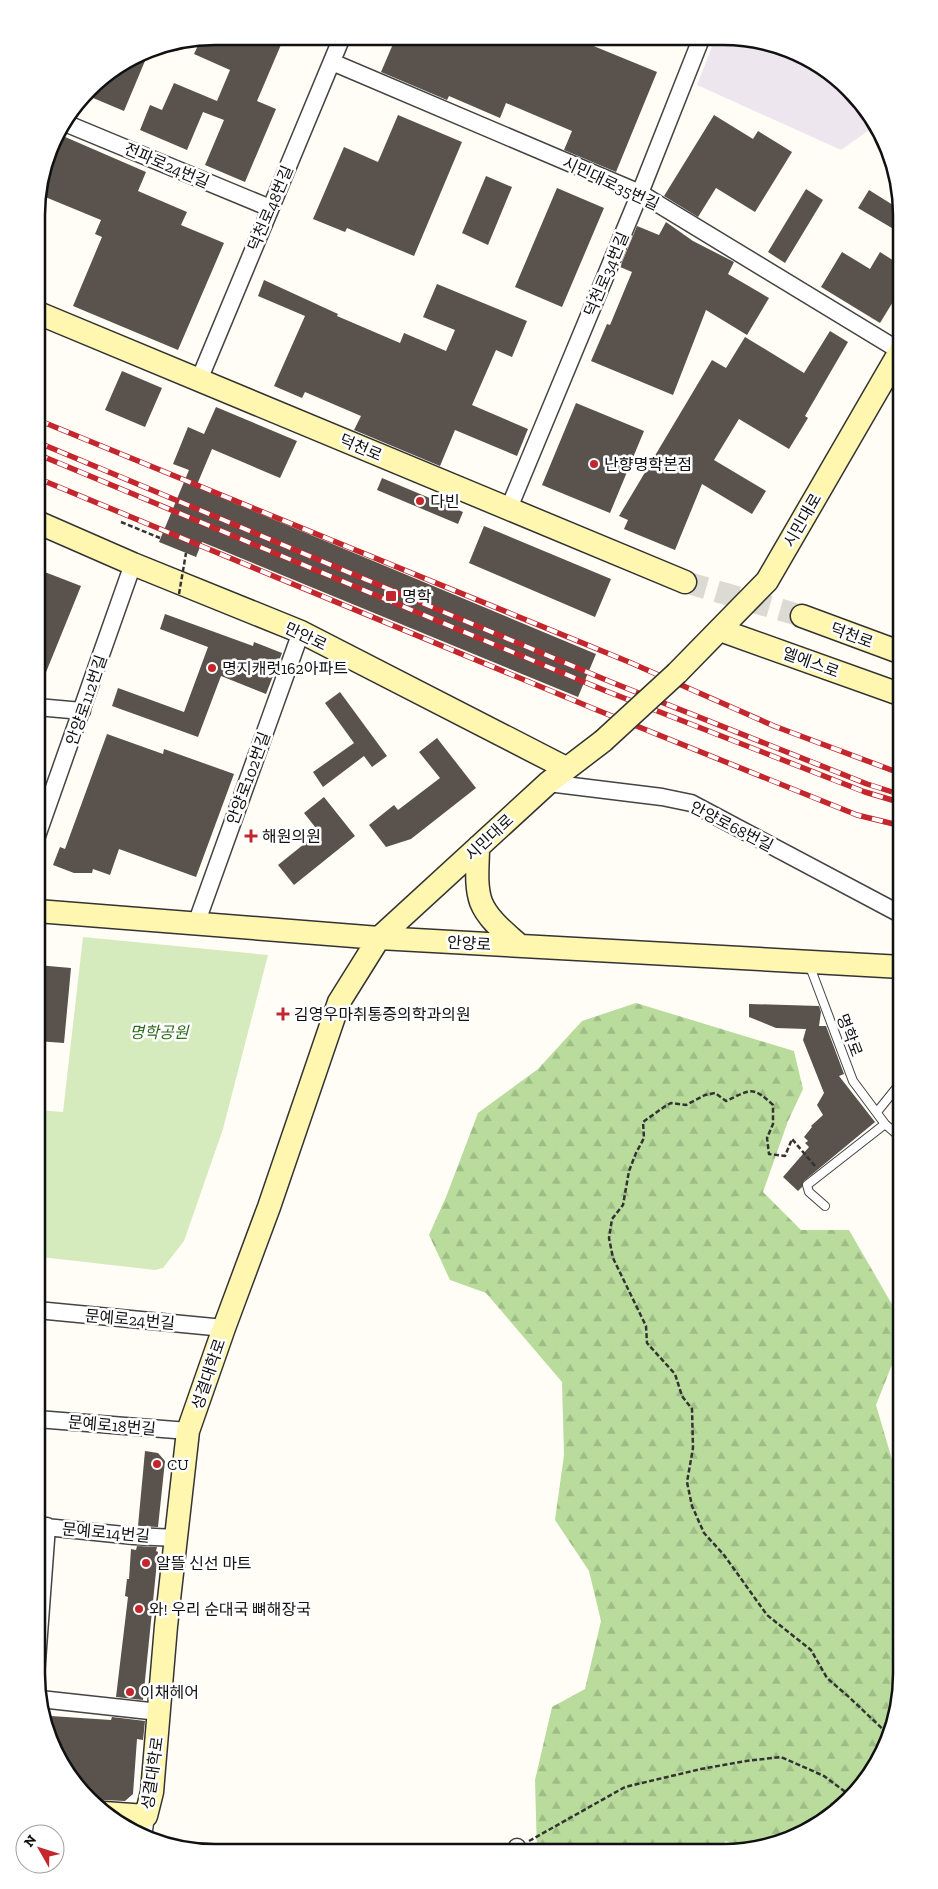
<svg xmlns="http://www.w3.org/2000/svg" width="938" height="1889" font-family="'Zilla Slab','Noto Sans KR',serif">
<defs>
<pattern id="forest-firs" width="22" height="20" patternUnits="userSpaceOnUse" patternTransform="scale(1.25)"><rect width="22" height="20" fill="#b9dc9c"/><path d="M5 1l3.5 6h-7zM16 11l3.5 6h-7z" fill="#9ebc85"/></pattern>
</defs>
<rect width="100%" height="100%" fill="#fffdf5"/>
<path fill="#eee6ef" d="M715 39 758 40 841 80 872 128 841 150 697 85Z"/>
<path fill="#d5ebbd" d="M83 937 268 955 223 1129 184 1241 163 1268 155 1270 41 1257 37 1218V1110L63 1112Z"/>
<path fill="url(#forest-firs)" d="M636 1003 794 1051 803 1089 788 1121 763 1192 801 1230H849L901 1320 899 1347 876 1405 893 1463 901 1466V1686L888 1742 865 1783 823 1823 780 1843 746 1849 726 1841 713 1853 537 1852 535 1780 552 1707 585 1689 601 1621 589 1571 555 1520 564 1455 562 1382 486 1293 450 1280 429 1235 446 1197 478 1113 538 1069 582 1021Z"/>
<path fill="#5a524d" d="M215 36 276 37 283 40 257 101 276 109 245 182 205 165 224 120 203 112 187 150 140 130 150 105 162 110 174 83 217 101 230 70 194 54 201 39Z
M396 37 574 38 657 72 616 172 564 150 572 131 506 103 500 118 449 96 447 100 381 72Z
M150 49 124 111 86 95 97 81Z
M398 115 462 142 414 256 347 228 345 232 313 219 344 147 378 162Z
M714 115 753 139 758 131 792 152 755 212 716 188 698 217 664 196Z
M56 133 146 172 138 191 187 212 181 225 224 243 178 350 73 306 102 237 95 234 101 220 38 194Z
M486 176 512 187 488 245 462 233Z
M557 188 604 208 562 307 515 287Z
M806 189 823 200 785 263 768 252Z
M869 190 901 210 902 234 858 208Z
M666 222 693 241 734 262 728 274 769 298 747 335 706 310 673 395 591 361 607 324 610 325 632 272 620 267 637 226 659 235Z
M842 252 870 269 880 252 902 266V287L880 323 821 287Z
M264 280 338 314 337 316 400 343 404 333 446 351 455 330 423 317 437 284 527 321 512 357 496 350 472 405 528 429 517 456 455 430 440 466 354 430 361 416 305 392 302 398 274 386 305 316 258 296Z
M830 331 848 342 805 416 808 418 789 449 739 419 714 460 766 491 752 514 702 484 675 550 624 529 628 520 619 516 712 360 726 368 745 337 804 373Z
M122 371 162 388 145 427 105 410Z
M576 403 644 431 610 513 542 485Z
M216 407 297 441 280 478 212 449 196 487 596 654 578 697 202 542 196 557 159 542 189 470 173 464 188 427 204 434Z
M382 478 463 512 458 524 377 490Z
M484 526 611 579 595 617 469 563Z
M37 569 81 586 38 692 37 627 45 609 37 606Z
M165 614 253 646 254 642 282 653 266 694 221 676 198 737 112 706 118 688 184 712 208 647 160 629Z
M340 692 387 756 372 767 364 756 323 787 313 772 354 743 325 703Z
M107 734 163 754 164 749 234 774 196 877 119 849 110 875 93 869 92 873H74L53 865 60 847 65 849Z
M437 738 476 788 411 839 386 847 369 825 394 805 398 810 440 778 419 752Z
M324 797 355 836 294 885 278 865 319 832 304 813Z
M37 965 71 968 64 1043 37 1041Z
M749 1004 819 1006 821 1012 819 1026H826L844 1074 839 1076 875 1122 804 1181 802 1187 798 1191 783 1177 809 1147 805 1143 808 1141 804 1137 812 1127 811 1126 823 1115 817 1105 824 1093 803 1040 806 1029 776 1028 749 1017Z
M145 1451 158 1453 165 1461 158 1527 138 1526Z
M137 1546 157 1547 156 1551 158 1552 143 1700 116 1697 128 1597 125 1596 127 1579H129L131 1549 136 1550Z
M51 1716 111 1720 112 1717 145 1721 143 1740 137 1739 133 1794 125 1801 105 1800 93 1802 50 1738Z"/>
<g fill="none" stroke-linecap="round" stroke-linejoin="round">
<path stroke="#dbdad3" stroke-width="22" stroke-dasharray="22 11" stroke-linecap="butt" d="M685 582 802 616"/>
<g stroke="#444" stroke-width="10">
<path id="lane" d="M809 964 853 1081 885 1124 901 1138
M877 1112 902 1081
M825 1206 809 1192 807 1185 885 1124"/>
</g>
<g stroke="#444" stroke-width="19">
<path id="street" d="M332 62 640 193 900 351
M65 123 270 208
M199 380 342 37
M509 508 640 193 701 39
M37 707 82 711
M548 783 662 797 691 803 902 915
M37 836 133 564
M196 924 301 632
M37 1310 224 1328
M37 1419 188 1431
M36 1526 134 1536 176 1538
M36 1675 47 1526
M40 1699 159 1712
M143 1837 146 1816
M517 1847V1852"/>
</g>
<g stroke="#333" stroke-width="25">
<path id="secondary" d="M38 313 685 582
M37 522 133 564 301 632 566 768
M802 616 902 653
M720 630 902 695
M677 673 767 581 902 348
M478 847C478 865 475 885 481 902 488 920 507 934 520 946
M37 911 379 938 902 967
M104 1813 146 1816 152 1792 166 1626 188 1431 224 1328 269 1207 339 1002 379 938 548 783 603 741"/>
</g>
<path stroke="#333" stroke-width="2.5" stroke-dasharray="5 2.5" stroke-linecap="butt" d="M121 522 160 538
M815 1166 792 1139 785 1156 769 1154 767 1138 773 1124V1105C752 1085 750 1090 726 1101L715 1093 705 1095 686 1105 671 1103 664 1107 643 1122 644 1138 636 1153 629 1171 623 1205 612 1219 609 1238 613 1258 646 1326 647 1343 675 1374 682 1396 692 1409 693 1448 687 1482 692 1506 704 1533 724 1555 767 1615 811 1650 827 1678 850 1698 890 1736
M529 1841 625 1787 701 1769 746 1761 781 1757 824 1776 851 1796"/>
<use href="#lane" stroke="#fff" stroke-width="8"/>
<use href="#street" stroke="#fff" stroke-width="16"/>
<use href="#secondary" stroke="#fff6b0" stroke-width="22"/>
<g stroke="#c4262e" stroke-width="5.5">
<path id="rail" d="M38 420 629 662 774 726 902 774
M37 442 611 682 867 784 902 795
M37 454 606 691 865 792 902 803
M37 478 597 710 857 815 902 826"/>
</g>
<use href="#rail" stroke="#fff" stroke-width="4" stroke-dasharray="11" stroke-linecap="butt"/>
<g stroke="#333" stroke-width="25" stroke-linecap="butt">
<path id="secondary-bridge" d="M603 741 677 673"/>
</g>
<path stroke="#333" stroke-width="2.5" stroke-dasharray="5 2.5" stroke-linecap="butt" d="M179 594 186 553"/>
<use href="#secondary-bridge" stroke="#fff6b0" stroke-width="22"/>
</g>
<g fill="#c4262e" stroke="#fff" stroke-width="2">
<circle cx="594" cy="464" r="5"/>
<circle cx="420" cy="501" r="5"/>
<rect x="385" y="590" width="12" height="12" rx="2.5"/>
<circle cx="212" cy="668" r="5"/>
<path d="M248.5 828.5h5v5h5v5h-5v5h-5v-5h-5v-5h5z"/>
<path d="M280.5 1006.5h5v5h5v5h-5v5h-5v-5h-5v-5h5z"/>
<circle cx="157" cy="1464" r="5"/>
<circle cx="146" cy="1563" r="5"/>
<circle cx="139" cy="1609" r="5"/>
<circle cx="130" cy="1692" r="5"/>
</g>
<g text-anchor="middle" stroke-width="5" stroke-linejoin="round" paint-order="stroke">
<g font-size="16" fill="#111" stroke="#fff">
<text transform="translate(167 165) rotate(23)" y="6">전파로24번길</text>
<text transform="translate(611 183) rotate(25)" y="6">시민대로35번길</text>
<text transform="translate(270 208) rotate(-67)" y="6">덕천로48번길</text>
<text transform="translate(606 274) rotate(-67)" y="6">덕천로34번길</text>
<text transform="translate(361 447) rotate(23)" y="6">덕천로</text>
<text transform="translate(802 520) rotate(-60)" y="6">시민대로</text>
<text transform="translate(852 635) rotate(20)" y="6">덕천로</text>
<text transform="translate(306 636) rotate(25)" y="6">만안로</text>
<text transform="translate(811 662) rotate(20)" y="6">엘에스로</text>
<text transform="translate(86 700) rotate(-71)" y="6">안양로112번길</text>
<text transform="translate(248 778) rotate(-70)" y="6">안양로102번길</text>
<text transform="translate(732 826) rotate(27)" y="6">안양로68번길</text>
<text transform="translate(489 837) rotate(-43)" y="6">시민대로</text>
<text transform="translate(469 943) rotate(3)" y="6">안양로</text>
<text transform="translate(850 1035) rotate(69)" y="6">명학로</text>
<text transform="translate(130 1319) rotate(5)" y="6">문예로24번길</text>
<text transform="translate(208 1374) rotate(-71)" y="6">성결대학로</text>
<text transform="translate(112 1425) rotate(5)" y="6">문예로18번길</text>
<text transform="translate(106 1532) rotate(5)" y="6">문예로14번길</text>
<text transform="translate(152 1773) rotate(-82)" y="6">성결대학로</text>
</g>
<g font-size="16" fill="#111" stroke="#fff" text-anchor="start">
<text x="604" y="470">난향명학본점</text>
<text x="430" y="507">다빈</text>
<text x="402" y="602">명학</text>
<text x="222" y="674">명지캐럿162아파트</text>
<text x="262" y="842">해원의원</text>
<text x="294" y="1020">김영우마취통증의학과의원</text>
<text x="167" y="1470">CU</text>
<text x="156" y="1569">알뜰 신선 마트</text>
<text x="149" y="1615">와! 우리 순대국 뼈해장국</text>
<text x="140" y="1698">이채헤어</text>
</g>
<g font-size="16" font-style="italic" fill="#2f6b1f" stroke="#fff">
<text x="159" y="1038">명학공원</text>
</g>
</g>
<path d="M0 0H938V1889H0ZM215 45H723A170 170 0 0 1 893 215V1674A170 170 0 0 1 723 1844H215A170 170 0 0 1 45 1674V215A170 170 0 0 1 215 45Z" fill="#fff" fill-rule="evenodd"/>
<path fill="none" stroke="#111" stroke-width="2.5" d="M215 45H723A170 170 0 0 1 893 215V1674A170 170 0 0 1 723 1844H215A170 170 0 0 1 45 1674V215A170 170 0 0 1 215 45Z"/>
<g transform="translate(40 1849) rotate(309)"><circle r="24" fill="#ffffff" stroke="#a0a0a0"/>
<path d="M0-4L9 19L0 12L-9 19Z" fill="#c4262e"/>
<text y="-8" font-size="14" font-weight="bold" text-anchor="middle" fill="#111111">N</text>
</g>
</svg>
